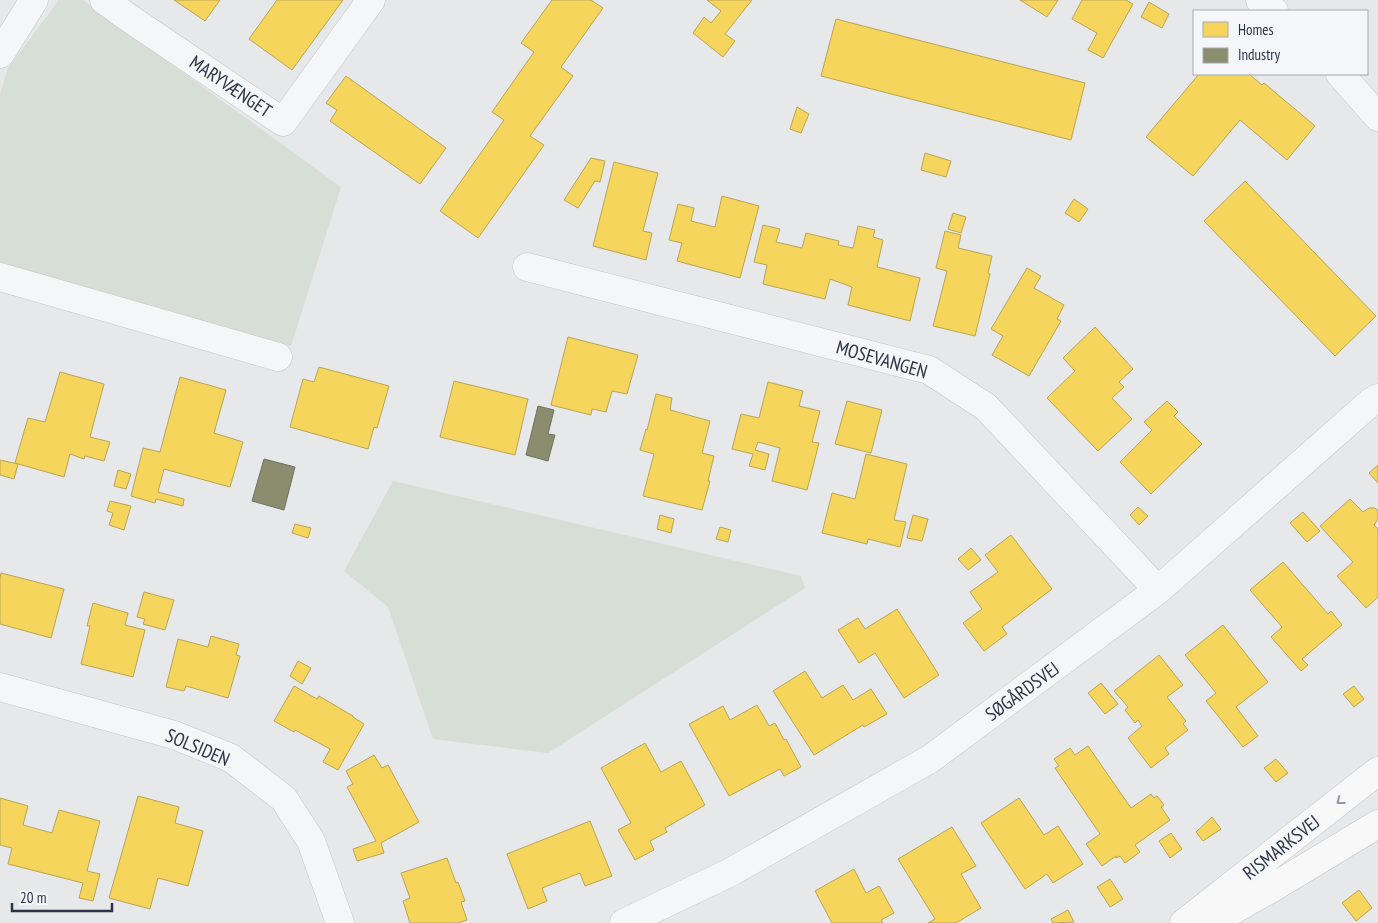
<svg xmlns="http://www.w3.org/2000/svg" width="1378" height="923" font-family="'PT Sans Narrow',sans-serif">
<rect width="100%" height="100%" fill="#e6e8ea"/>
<path fill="#d6ded6" d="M59 0H83L341 187 291 346 0 268V94L8 68Z
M393 481 801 576 805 588 548 753 433 739 388 607 344 571Z"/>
<path fill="#f6d55c" stroke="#b9a555" d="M174 0H220L205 21Z
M277 0H343L292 70 249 39Z
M552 0H591L603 8 561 67 573 76 530 136 544 145 478 238 440 211 504 120 492 112 534 52 521 43Z
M707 0H752L725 34 735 41 723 57 693 33 704 17 711 23 721 11Z
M1020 0H1058L1047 17Z
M1082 0H1126L1133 4 1103 58 1088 50 1097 33 1072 19Z
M1149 2 1169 14 1162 28 1141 17Z
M836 19 1085 83 1071 140 821 76Z
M1199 74H1249L1262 85 1264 83 1315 126 1287 160 1240 120 1193 176 1146 137Z
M346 76 446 148 420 184 330 121 337 110 326 103Z
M797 107 809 114 801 133 790 129Z
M925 153 951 161 946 177 921 170Z
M591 158 605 161 600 182 595 181 578 208 564 200Z
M614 162 658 173 643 231 652 233 646 260 593 246Z
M1245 181 1376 316 1335 356 1204 221Z
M722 196 759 206 740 278 677 261 682 243 669 240 678 204 694 208 691 221 715 227Z
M1074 199 1088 209 1079 222 1065 213Z
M953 213 966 217 961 233 948 229Z
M763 225 780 229 776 242 802 248 806 233 839 241 838 245 853 248 858 226 875 230 873 237 883 240 877 267 920 278 910 321 848 305 852 287 830 279 825 299 763 284 767 265 754 262Z
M945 231 961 235 958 248 992 256 988 273 990 274 975 336 933 326 947 271 936 268Z
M1027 268 1041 276 1034 288 1064 305 1057 319 1061 321 1029 376 992 355 1003 336 991 329Z
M1095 327 1133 369 1119 382 1124 387 1112 398 1132 419 1098 451 1047 398 1075 371 1063 358Z
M568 337 638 355 627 394 612 391 606 412 592 409 591 415 551 405Z
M319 367 389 386 377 428 374 427 368 449 290 427 303 379 314 382Z
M60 372 104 384 90 437 110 442 104 461 85 456 84 459 70 454 64 477 15 463 28 418 45 422Z
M180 377 226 390 214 433 243 442 230 487 164 469 158 492 184 499 183 506 156 499 155 503 131 496 143 448 160 452Z
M454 381 528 399 515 455 440 437Z
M768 382 803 391 799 406 820 411 812 442 819 443 807 490 772 481 780 448 758 442 755 450 769 454 765 470 749 466 753 454 732 449 741 414 759 418Z
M656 394 672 398 670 410 710 421 702 453 714 456 708 481H710L702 510 643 496 654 454 640 450 646 429 647 430Z
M847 401 882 410 871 453 835 444Z
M1167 401 1178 412 1174 416 1202 444 1151 494 1120 462 1152 430 1144 422Z
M866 454 907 464 894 520 906 522 900 547 868 539 867 544 822 533 832 493 855 499Z
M0 460 18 464 14 479 0 475Z
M1378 465V483L1369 473Z
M118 470 131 474 126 489 114 486Z
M1350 499 1363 512 1369 508H1375L1378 511V519L1374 525 1378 529V597L1366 608 1337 576 1353 562 1320 526Z
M110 501 131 506 124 530 109 525 113 513 107 511Z
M1138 507 1148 516 1139 525 1130 515Z
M1303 512 1320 531 1307 542 1290 523Z
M660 515 674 519 671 533 657 529Z
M913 515 928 519 922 541 907 538Z
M295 524 311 528 308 538 292 533Z
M720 527 731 530 728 542 716 539Z
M1011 535 1052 589 1002 627 1007 634 984 651 963 623 982 609 970 592 998 572 985 555Z
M971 548 981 560 968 570 958 559Z
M1283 562 1328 614 1331 611 1342 625 1302 659 1308 665 1301 671 1271 637 1282 627 1250 590Z
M1 573 64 589 51 638 0 624V578Z
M144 592 174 600 165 630 143 624 145 619 137 617Z
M93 603 128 613 125 625 145 630 133 677 81 664 90 626H87Z
M897 609 939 675 904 698 875 653 859 663 838 630 858 618 865 629Z
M1223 625 1268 682 1236 707 1258 736 1243 747 1206 701 1216 693 1185 655Z
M211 636 239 644 236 655 240 656 228 698 186 686 184 691 166 687 178 639 208 647Z
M1159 655 1183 685 1167 697 1186 721 1183 724 1188 730 1165 748 1169 754 1151 768 1128 738 1142 726 1138 720 1135 723 1125 710 1128 707 1114 691Z
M298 661 311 668 302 684 290 676Z
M805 671 822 698 843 685 853 700 871 689 887 714 864 727 863 725 814 755 773 691Z
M1101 683 1118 704 1105 714 1088 693Z
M294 686 317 699 319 696 353 716V717L364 724 338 770 323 762 330 749 295 730 294 732 274 721Z
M1354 686 1364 699 1354 707 1343 694Z
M757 705 769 726 775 723 784 740 786 739 801 767 784 776 780 769 729 796 689 724 723 706 730 720Z
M645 743 661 772 681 761 705 805 665 828 667 832 650 841 654 850 635 860 618 830 631 823 601 768Z
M1088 746 1131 808 1151 794 1154 798 1157 796 1164 805 1161 807 1170 820 1135 845 1140 852 1125 863 1120 856 1116 858V856L1102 866 1086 844 1100 834 1055 768 1059 766 1054 759 1070 748 1075 755Z
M374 755 382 768 388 765 419 822 381 843 384 853 357 861 353 849 376 841 347 787 353 784 346 771Z
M1276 759 1288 773 1276 782 1264 768Z
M138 796 179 807 175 823 203 831 188 886 158 878 150 909 109 898Z
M0 798 28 806 23 825 52 833 59 810 100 821 87 871 100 874 93 901 79 898 83 883 8 864 12 848 0 845Z
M1019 798 1044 835 1058 826 1083 864 1053 883 1047 874 1025 889 981 823Z
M1212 817 1221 829 1203 841 1196 832Z
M590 821 612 876 585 886 580 873 542 888 547 901 528 909 507 854Z
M952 827 976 866 961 874 981 908 956 923H928L935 919 898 859Z
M1171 833 1182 849 1170 858 1159 841Z
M447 858 456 883 458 882 465 901 461 902 467 920 458 923H410L403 901 410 898 401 873Z
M854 869 866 893 879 886 894 913 881 920 883 923H832L815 891Z
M1110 879 1123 899 1110 907 1097 887Z
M1359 890 1372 908 1356 921 1342 903Z
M1068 910 1074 922 1053 923 1051 919Z"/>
<path fill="#8c8c6e" stroke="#6f7262" d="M538 406 554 410 548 434 555 435 548 461 526 455Z
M264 459 295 467 284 510 252 501Z"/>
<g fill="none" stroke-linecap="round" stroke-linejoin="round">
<g stroke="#c4c6c8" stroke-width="29">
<path id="minor" d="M104 0 126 16 283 122 371 0
M1260 0 1274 11
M0 54 34 0
M1340 74 1378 117
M527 267 929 370 986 407 1158 590
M0 277 278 357
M0 687 174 735 231 758 284 799 311 841 340 923
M624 923 729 873 930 759 1158 590 1371 402 1378 398"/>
</g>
<g stroke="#c2c5c8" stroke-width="29">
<path id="major" d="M1184 923 1378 771
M1210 923 1272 888 1378 824"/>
</g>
<use href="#minor" stroke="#f5f6f7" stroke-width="28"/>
<use href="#major" stroke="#f8f8f8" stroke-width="28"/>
</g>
<defs><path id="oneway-chevron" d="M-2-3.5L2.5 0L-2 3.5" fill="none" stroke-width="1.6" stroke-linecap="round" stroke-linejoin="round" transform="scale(1.25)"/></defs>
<use stroke="#92969e" href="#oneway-chevron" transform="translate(1340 801) rotate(142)"/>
<g text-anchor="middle" stroke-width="5" stroke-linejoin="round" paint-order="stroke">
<g font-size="19" fill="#2b3445" stroke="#f4f6f9">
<text transform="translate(231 86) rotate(34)" y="7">MARYVÆNGET</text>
<text transform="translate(882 359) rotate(16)" y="7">MOSEVANGEN</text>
<text transform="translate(1022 691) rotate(-36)" y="7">SØGÅRDSVEJ</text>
<text transform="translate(198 747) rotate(23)" y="7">SOLSIDEN</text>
<text transform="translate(1281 847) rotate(-38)" y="7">RISMARKSVEJ</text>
</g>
</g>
<rect x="1193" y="10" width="175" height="65" fill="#f4f6f9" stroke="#a4a8b1"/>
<rect x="1203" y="22" width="25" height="15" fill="#f6d55c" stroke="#a4a8b1"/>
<text x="1238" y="35" font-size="15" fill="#2b3445">Homes</text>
<rect x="1203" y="48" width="25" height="15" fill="#8c8c6e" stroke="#a4a8b1"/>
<text x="1238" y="60" font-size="15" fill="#2b3445">Industry</text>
<path d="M12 903v8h100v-8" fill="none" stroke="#2b3445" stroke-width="2.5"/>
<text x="20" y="903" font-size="15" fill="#2b3445" stroke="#f4f6f9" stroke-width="4" paint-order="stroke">20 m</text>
</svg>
